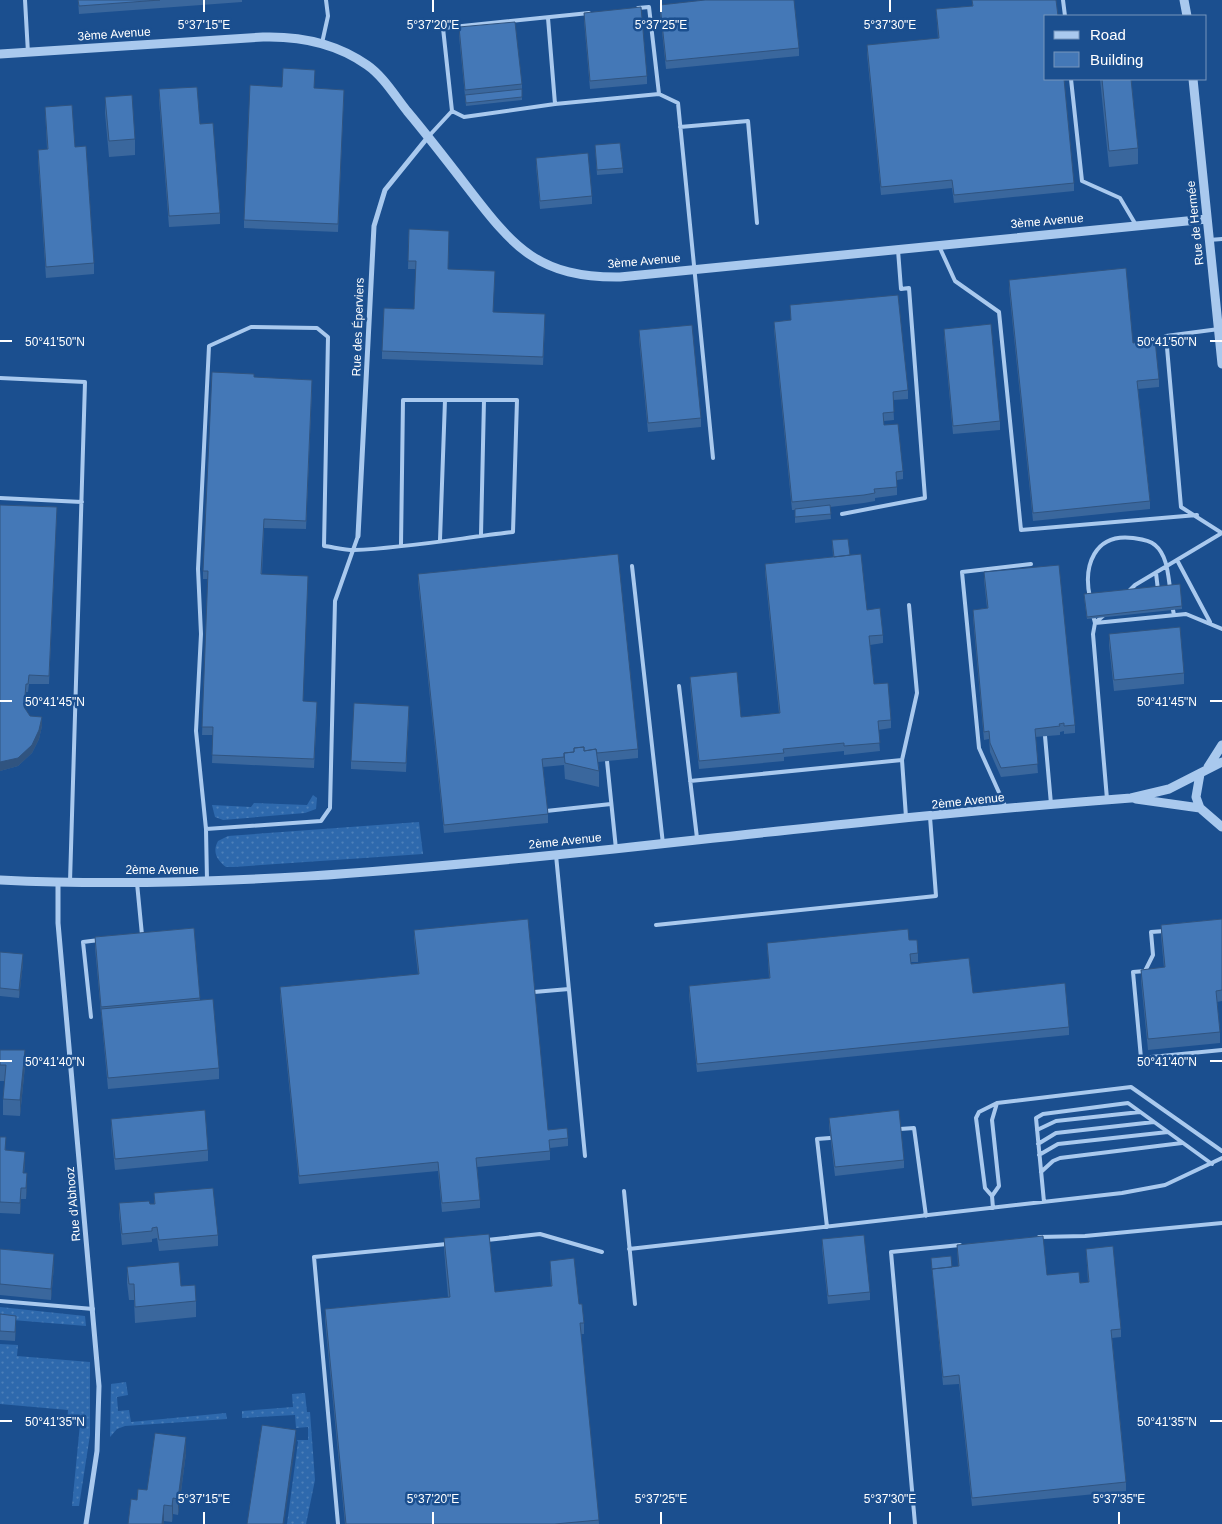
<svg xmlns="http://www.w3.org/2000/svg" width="1222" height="1524" font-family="Helvetica,sans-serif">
<defs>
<pattern id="grass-dots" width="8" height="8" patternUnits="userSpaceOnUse" patternTransform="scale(1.25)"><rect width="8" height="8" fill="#2e69ad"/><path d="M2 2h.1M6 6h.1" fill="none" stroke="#4d80b9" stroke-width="1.8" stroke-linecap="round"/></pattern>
</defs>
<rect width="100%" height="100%" fill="#1b4f8f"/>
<path fill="url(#grass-dots)" d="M313 795 317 798 316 809 305 813 223 820 215 817 212 805 251 807 254 803 307 805Z
M419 822 423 854 234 867H226C217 860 212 852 218 841L228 836Z
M0 1307 85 1316 86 1326 0 1319Z
M0 1344 18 1345 17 1356 90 1362V1435L79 1506H72L80 1424 67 1423 68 1410 0 1404Z
M126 1382 128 1395 117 1397 118 1411 129 1410 131 1422 226 1413 227 1419 125 1426 117 1429 110 1437 111 1384Z
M305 1393 307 1412H310L315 1480 306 1524H287L298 1442 297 1440H308V1427L296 1428 295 1415 242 1418V1411L293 1407 292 1394Z"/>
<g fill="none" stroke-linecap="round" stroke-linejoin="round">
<path stroke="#a9c9ee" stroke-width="4" d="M25 0 28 53
M1063 0 1065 16
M548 18 555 104 659 94 649 7 638 8
M322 43 328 16 326 0
M1071 79 1082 181 1120 198 1136 225
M659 94 678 103 713 458
M452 111 464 117 555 104
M680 127 748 121 757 223
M428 137 452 111 443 28 589 13
M1209 240 1222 239
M939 246 955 281 999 312 1021 530 1197 515
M1219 329 1166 336 1181 507 1222 533
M0 378 85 382 70 882
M0 498 82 502
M842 514 925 498 909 288 901 289 898 250
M481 535 484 400
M440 540 445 400
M1177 560 1210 622
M632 566 663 844
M1156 573 1158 590
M1127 593 1135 585 1222 533
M1090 598C1083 566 1094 533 1133 538 1140 539 1150 540 1155 545 1167 555 1168 574 1170 588
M1172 605 1174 615
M1093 615 1095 623 1104 615
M679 686 697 838
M1045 736 1051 804
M607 761 616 849
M690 781 902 760
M1107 799 1093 634 1095 623 1186 614 1222 629
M1006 808 979 748 962 572 1031 564
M546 811 611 804
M906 817 902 760 917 693 909 605
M206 829 196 731 201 634 198 569 209 346 251 327 317 328 328 337 324 546C333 547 344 550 354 550 407 548 461 538 513 532L517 400H403L401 545
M556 855 585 1156
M207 880 206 829 321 821 330 808 335 601 358 536
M137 883 142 935H139
M656 925 936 896 930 817
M1165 931 1151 932 1153 955 1145 971 1133 972 1141 1058 1222 1050
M534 992 569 989
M91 1017 83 942 99 940
M900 1129 914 1128 926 1216
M1037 1130 1056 1121 1140 1112
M1038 1144 1056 1133 1154 1122
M1039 1155 1058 1144 1168 1132
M1041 1172 1053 1161 1060 1158 1182 1143
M624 1191 635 1304
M992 1196 999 1186 992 1120 997 1103
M1044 1202 1036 1118 1043 1114 1128 1103 1212 1164
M993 1208 992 1196 985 1188 976 1118 979 1112 997 1103 1131 1087 1222 1151
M827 1227 817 1139 830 1138
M1039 1237 1085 1236 1222 1223
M487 1240 540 1234 602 1252
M629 1249 1122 1193 1165 1185 1222 1158
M0 1301 93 1309
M338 1524 314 1257 447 1244
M915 1524 891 1252 960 1245"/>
<path stroke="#a9c9ee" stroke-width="5" d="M358 536 374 226 385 190 428 137
M58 883V923L99 1386 97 1451 86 1524"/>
<path stroke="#a9c9ee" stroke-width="9" d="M1184 0 1187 16
M0 54 263 37C300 36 336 43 367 65 383 76 395 96 407 111 428 136 448 162 468 188 514 248 539 278 620 277L1207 219
M1193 79 1222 364
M1208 767 1222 745
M1200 774 1196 797 1200 808 1222 827
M1136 799 1200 808
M0 880C206 890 410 870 614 849 786 830 959 811 1131 798L1169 789 1222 762"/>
</g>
<path fill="#3a679d" d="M78 0H242V2L79 14Z
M972 0H1056L1074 183V191L954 203 952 188 881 195 867 54V45L938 39 936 9 972 6Z
M660 5 799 48V56L666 69 660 13Z
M584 13 647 76V84L590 89 584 21Z
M459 27 522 84V100L466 106 459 36Z
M1100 79H1131L1138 148V164L1109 167Z
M315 88 344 90 338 232 244 228V220Z
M159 89 200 124 220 213V224L169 227 159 100Z
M105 97 135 139V155L109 157 105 113Z
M45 107 75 147 94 263V274L46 278 38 161V150L47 149Z
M595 145 623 168V173L597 175Z
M536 158 592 196V204L540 209 536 166Z
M409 229 448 269 494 312 545 323 543 365 382 359V351L414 309 416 269H408Z
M1009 280 1133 343 1159 379V387L1138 389 1150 501V509L1033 521 1009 289Z
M790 305 908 390V399L893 400 894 420 884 421V425L903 471V479L897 480V495L875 498V501L864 503 830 507 831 519 795 523V510H792L774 330V322L791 320Z
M944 329 1000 421V430L953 434 944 337Z
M639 330 701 418V427L648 432 639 339Z
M254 377 312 388 306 529 264 528 262 574 303 701 317 710 314 768 212 763 213 735H202L208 579H203V571Z
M0 505 57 507 49 684H29L28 692H26L24 708 30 716 42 726 39 739 32 753 18 766 0 771Z
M832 540 850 555 867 610 883 635V643L870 645 874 684 891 720V728L878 730 880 751 844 755V751L784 757V761L699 769 690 685V677L741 717 779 713 765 572V564L833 557Z
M984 572 1075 725V733L1064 734V731L1060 732V735L1035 737 1038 773 1001 777 990 752 989 739 984 740 973 618V610L987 608 984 580Z
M418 574 638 749V758L598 762 599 771V787L565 779 564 765 543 767 548 814V823L444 833 418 583Z
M1084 597 1182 606V609L1087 619Z
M1109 634 1184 673V684L1114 691 1109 645Z
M409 714 406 772 351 769V761Z
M1222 919V1001L1217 1002 1220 1032V1043L1148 1050 1141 981V970L1164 968 1161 936V925Z
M194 928 200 1000 219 1068V1079L108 1089 95 948V937Z
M414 930 548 1130 568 1138V1146L550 1148V1160L477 1167 480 1200V1208L442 1212 438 1171 299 1184 280 996V987L418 974 414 938Z
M909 940 918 953V962H911V964L973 993 1069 1027V1035L697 1072 689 995V986L769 978 767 943Z
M0 952 23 963 19 998 0 996Z
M0 1050 25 1066 20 1116 3 1115V1099L5 1081H0Z
M829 1118 904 1160V1168L835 1176 829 1126Z
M111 1119 208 1150V1161L115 1170 111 1130Z
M0 1137 6 1150 25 1163 24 1173 27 1184 26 1199H21L20 1214 0 1213Z
M154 1193 218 1235V1246L159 1251 157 1238 152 1239V1242L122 1245 119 1214V1203L154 1204Z
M444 1238 495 1292 551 1286 550 1272V1261L579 1304 584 1323V1334H581L599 1524H345L325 1320V1309L448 1297 444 1249Z
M822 1239 870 1292V1300L828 1304 822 1248Z
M957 1245 1047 1275 1080 1283 1088 1282 1086 1249 1121 1329V1337L1112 1338 1126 1482V1491L972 1506 959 1384 943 1385 931 1258 952 1267 958 1266Z
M0 1249 54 1265 51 1300 0 1295Z
M127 1267 181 1286 196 1301V1317L135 1323 134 1300H129L127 1283Z
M0 1314 16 1324 15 1341 0 1340Z
M186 1453 178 1515 173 1514 172 1522 164 1521 147 1490Z"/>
<path fill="#305480" d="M42 717V726L39 739 32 753 18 766 0 771V762Z
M23 954V963L19 998V990Z
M25 1050V1066L20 1116V1100Z
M25 1152V1163L23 1184V1173Z
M27 1173V1184L26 1199V1188Z
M21 1188V1199L20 1214V1203Z
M54 1254V1265L51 1300V1289Z
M16 1316V1324L15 1341V1332Z
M296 1430V1441L284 1524H283Z
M186 1437V1453L178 1515V1499Z
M173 1498V1514L172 1522V1506Z
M164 1505V1524H162Z"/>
<path fill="#4478b7" stroke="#305480" d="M78 0H160L79 6Z
M705 0H794L799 48 666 61 660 5Z
M972 0H1056L1058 16H1046V79H1064L1074 183 954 195 952 180 881 187 867 45 939 38 936 9 973 6Z
M641 7 647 76 590 81 584 13Z
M515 22 522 84 465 90 459 27Z
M283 68 315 70 314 88 344 90 338 224 244 220 250 85 282 87Z
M1102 79H1131L1138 148 1109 151Z
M197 87 200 124 213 123 220 213 169 216 159 89Z
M522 89V97L466 103 465 95Z
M132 95 135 139 109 141 105 97Z
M72 105 75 147 86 146 94 263 46 267 38 150 48 149 45 107Z
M620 143 623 168 597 170 595 145Z
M588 153 592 196 540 201 536 158Z
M409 229 449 231 448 269 495 271 493 312 545 314 543 357 382 351 384 308 414 309 416 261H408Z
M1126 268 1133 343 1155 340 1159 379 1137 381 1150 501 1033 513 1009 280Z
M898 295 908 390 893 392 894 412 883 413 884 425 898 424 903 471 896 472 897 487 874 489 875 493 864 495 792 502 774 322 791 320 790 305Z
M991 324 1000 421 953 426 944 329Z
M692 325 701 418 648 423 639 330Z
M212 372 254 374V377L312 380 306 521 264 519 261 574 308 576 303 701 317 702 314 759 212 755 213 727H202L208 571H203Z
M0 505 57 507 49 676 29 675 28 684H26L24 707 30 716 42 717 39 730 32 745 18 758 0 762Z
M830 505 831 514 795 517V509Z
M848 539 850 555 834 557 832 540Z
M618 554 638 749 597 753 596 749 584 751V747L574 748V752L564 753V757L542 759 548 814 444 825 418 574Z
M861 554 867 610 880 608 883 635 869 636 874 684 888 683 891 720 878 721 880 743 844 746V743L783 749 784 753 699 761 690 677 737 672 741 717 780 713 765 564Z
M1059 565 1075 725 1064 726V723L1059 724 1060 726 1035 729 1038 764 1001 768 990 743 989 731 984 732 973 610 988 608 984 572Z
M1180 584 1182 606 1087 617 1084 594Z
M1180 627 1184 673 1114 680 1109 634Z
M354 703 409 706 406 763 351 761Z
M584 747V751L596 749 599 771 565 763 564 753 574 752V748Z
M528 919 548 1130 567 1128 568 1138 549 1140 550 1151 476 1158 480 1200 442 1203 438 1162 299 1176 280 987 419 974 414 930Z
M1222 919V990L1216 991 1220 1032 1148 1039 1141 970 1165 967 1161 925Z
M194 928 200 998 101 1007 95 937Z
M908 929 909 940H917L918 953 910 954 911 964 969 958 973 993 1065 983 1069 1027 697 1064 689 986 770 978 767 943Z
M0 952 23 954 19 990 0 988Z
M213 999 219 1068 108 1078 101 1009Z
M0 1050H25L20 1100 3 1099 6 1065H0Z
M205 1110 208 1150 115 1159 111 1119Z
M899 1110 904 1160 835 1167 829 1118Z
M0 1137H6L5 1150 25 1152 23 1173H27L26 1188H21L20 1203 0 1202Z
M213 1188 218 1235 159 1240 157 1227 152 1228V1231L122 1234 119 1203 149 1201 150 1204H155L154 1193Z
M489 1234 495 1292 552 1286 550 1261 574 1258 579 1304H582L584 1323H580L599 1520 555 1524H346L325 1309 450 1297 444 1238Z
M864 1235 870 1292 828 1296 822 1239Z
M1043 1236 1047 1275 1079 1272 1080 1283 1089 1282 1086 1249 1113 1246 1121 1329 1111 1330 1126 1482 972 1498 959 1375 943 1377 932 1269 959 1266 957 1245Z
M0 1249 54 1254 51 1289 0 1284Z
M951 1256 952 1267 932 1269V1270L931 1258Z
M179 1262 181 1286 195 1285 196 1301 135 1307 134 1284H129L127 1267Z
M0 1314 16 1316 15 1332 0 1331Z
M262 1425 296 1430 283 1524H247Z
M155 1433 186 1437 178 1499 173 1498 172 1506 164 1505 162 1524H128L131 1499 137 1500 138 1489 147 1490Z"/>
<path fill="none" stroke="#fff" stroke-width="2" d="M204 0V12M433 0V12M661 0V12M890 0V12M0 341H12M1210 341H1222M0 701H12M1210 701H1222M0 1061H12M1210 1061H1222M0 1421H12M1210 1421H1222M204 1512V1524M433 1512V1524M661 1512V1524M890 1512V1524M1119 1512V1524"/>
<g text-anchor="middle" stroke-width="5" stroke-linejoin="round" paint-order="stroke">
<g font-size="12" fill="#fff" stroke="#1b4f8f">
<text transform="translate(114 34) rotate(-4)" y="4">3ème Avenue</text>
<text transform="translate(1047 221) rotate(-5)" y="4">3ème Avenue</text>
<text transform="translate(1195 223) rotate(-96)" y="4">Rue de Hermée</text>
<text transform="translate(644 261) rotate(-5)" y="4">3ème Avenue</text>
<text transform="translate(358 327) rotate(-88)" y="4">Rue des Éperviers</text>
<text transform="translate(968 801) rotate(-6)" y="4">2ème Avenue</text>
<text transform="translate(565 841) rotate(-6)" y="4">2ème Avenue</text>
<text x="162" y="874">2ème Avenue</text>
<text transform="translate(73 1204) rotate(-95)" y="4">Rue d'Abhooz</text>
</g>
</g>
<g font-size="12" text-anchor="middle" fill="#fff" stroke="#1b4f8f" stroke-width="5" stroke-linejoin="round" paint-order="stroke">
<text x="204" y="29">5°37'15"E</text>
<text x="433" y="29">5°37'20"E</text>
<text x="661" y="29">5°37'25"E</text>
<text x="890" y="29">5°37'30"E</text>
<text x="55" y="346">50°41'50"N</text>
<text x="1167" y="346">50°41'50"N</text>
<text x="55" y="706">50°41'45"N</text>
<text x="1167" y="706">50°41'45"N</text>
<text x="55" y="1066">50°41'40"N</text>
<text x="1167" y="1066">50°41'40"N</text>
<text x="55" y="1426">50°41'35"N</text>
<text x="1167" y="1426">50°41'35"N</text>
<text x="204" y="1503">5°37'15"E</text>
<text x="433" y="1503">5°37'20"E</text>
<text x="661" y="1503">5°37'25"E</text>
<text x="890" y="1503">5°37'30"E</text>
<text x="1119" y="1503">5°37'35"E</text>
</g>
<rect x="1044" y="15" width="162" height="65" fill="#1b4f8f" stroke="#7695bc"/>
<rect x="1054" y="31" width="25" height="8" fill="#a9c9ee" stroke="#7695bc"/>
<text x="1090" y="40" font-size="15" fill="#ffffff">Road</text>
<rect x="1054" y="52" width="25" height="15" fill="#4478b7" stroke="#7695bc"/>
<text x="1090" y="65" font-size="15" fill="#ffffff">Building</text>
</svg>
